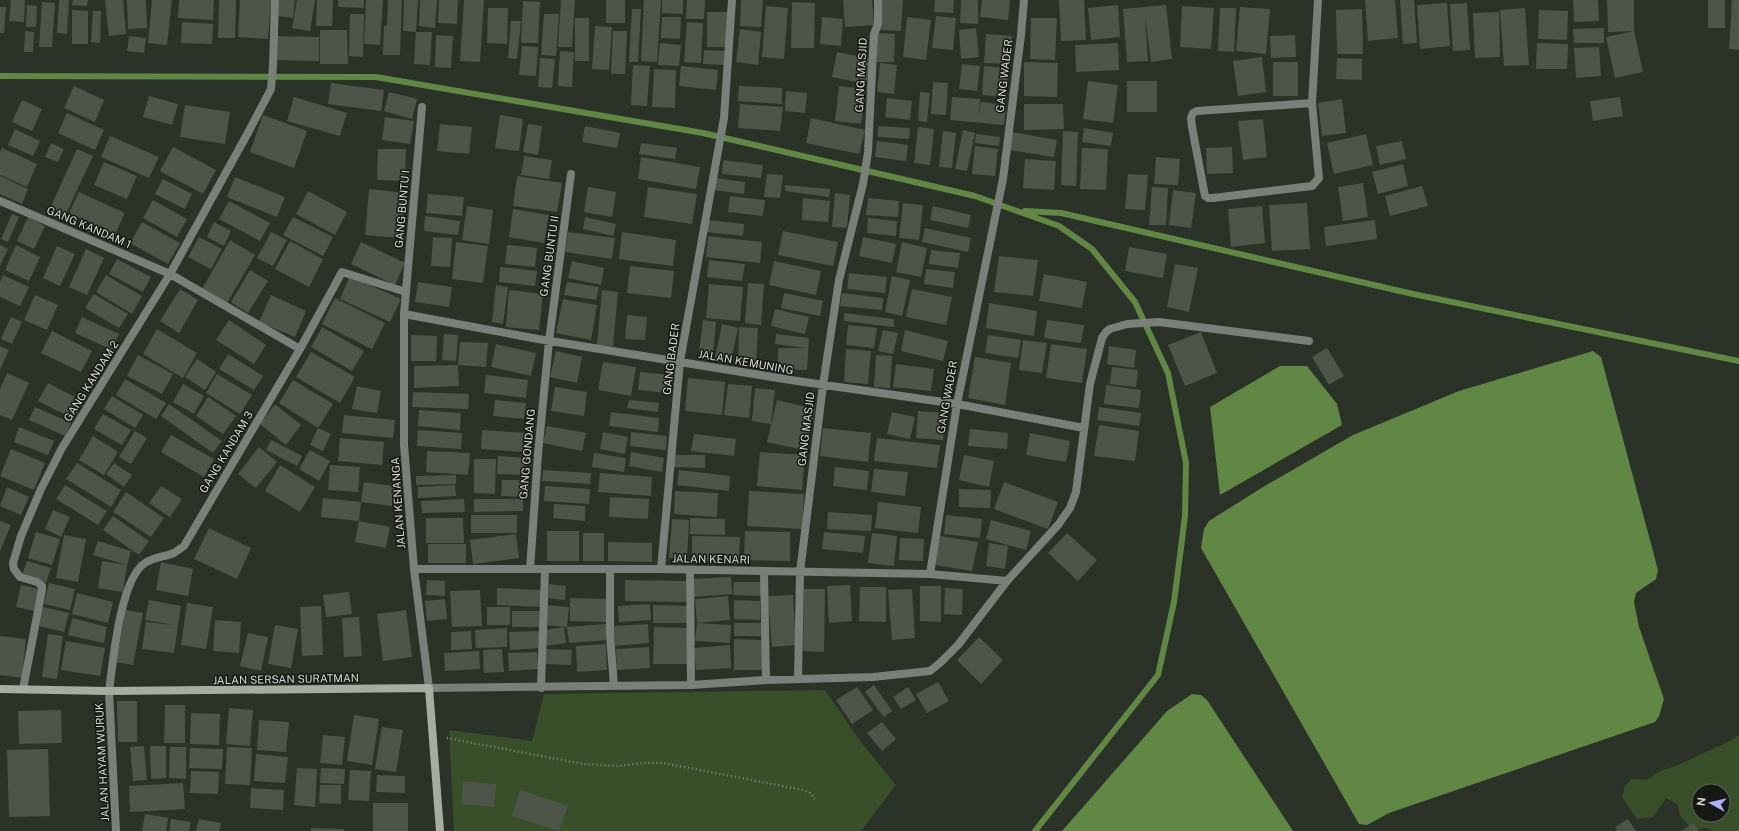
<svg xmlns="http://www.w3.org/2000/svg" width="1739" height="831" font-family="'Public Sans',sans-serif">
<rect width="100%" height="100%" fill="#2b3227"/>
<path fill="#394f29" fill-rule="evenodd" d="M825 690 860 741 896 785 861 831H454L449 730 532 741 544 694Z
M1739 735V831H1713L1707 828 1693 830 1680 816 1678 805 1666 798 1653 817 1637 819 1622 797 1625 786 1631 779 1647 780 1660 771 1678 765 1732 740ZM1699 791H1723V815H1699Z"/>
<path fill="#608744" d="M1593 351 1601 357 1658 570 1656 579 1636 593 1634 602 1639 627 1664 699 1659 716 1655 722 1389 813 1367 825 1359 824 1201 548 1204 529 1209 521 1263 487 1353 435 1459 391Z
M1280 366H1307L1337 404 1342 425 1220 495 1210 407Z
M1192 694 1201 695 1207 700 1293 831H1062L1167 711Z"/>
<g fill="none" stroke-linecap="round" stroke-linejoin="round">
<path stroke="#608744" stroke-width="6" d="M0 76 376 77 703 133 975 196 1059 226 1092 249 1135 302 1168 373 1186 463 1185 516 1174 602 1158 675 1035 831
M1025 211 1061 213 1413 294 1739 361"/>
</g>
<path fill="#4d5549" d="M11 0H25L24 22 9 21Z
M59 0H69L67 34 57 33Z
M73 0H88L87 6 72 5Z
M105 0H123L126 34 109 36Z
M127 0H146L147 28 128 29Z
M152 0H172L167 45 148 43Z
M179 0H214L213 20 178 18Z
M219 0H236L235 38H218Z
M240 0H271L268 39 238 37Z
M279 0H295L293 18 278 16Z
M297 0H315L310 31 292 28Z
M317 0H333L332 26H316Z
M338 0H364V8L338 7Z
M366 0H383L380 45 364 44Z
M388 0H402L400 55H383L384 26H387Z
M404 0H418L416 32 403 31Z
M420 0H437L435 28 419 26Z
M439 0H458L457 24 438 23Z
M464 0H484L480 62 460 61Z
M561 0H575L572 47H558Z
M606 0H625V23H606Z
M644 0H661L657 62 641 61Z
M662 0H683V14L662 13Z
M687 0H705L704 19H686Z
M741 0H763L761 27 740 26Z
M843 0H872L874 25 845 27Z
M882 0H903L901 31 880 30Z
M935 0H954L953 13 934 12Z
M961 0H978V24L960 23Z
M982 0H1010L1008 20 980 17Z
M1059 0H1084L1086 40 1061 41Z
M1365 0H1395L1398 38 1368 41Z
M1400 0H1414L1417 43 1403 44Z
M1573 0H1598L1599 21 1574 22Z
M1607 0H1634V31L1608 32Z
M1708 0H1725V28H1708Z
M1732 0H1739V50L1729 49Z
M523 1 540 2 538 43H521Z
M42 2 55 3 52 47H39Z
M792 2 815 3 814 48H791Z
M1447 3 1450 46 1420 49 1417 5Z
M1467 3 1470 50 1453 51 1450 4Z
M27 5 37 6 36 27H26Z
M1118 5 1120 37 1091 40 1088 8Z
M1166 5 1172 59 1151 62 1145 16 1148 61 1127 62 1123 9Z
M766 6 788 8 784 59 762 57Z
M1182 6 1214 8 1211 49 1180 47Z
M0 7H6L4 33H0Z
M1240 7 1270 9 1266 54 1236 51Z
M488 8H508L507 44 487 43Z
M1220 8H1236L1234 52 1218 51Z
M1525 8 1529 65 1504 66 1500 10Z
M632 9H641L638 62H629Z
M1362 9 1363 54H1337L1336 10Z
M72 10 88 11V44H72Z
M1539 10 1568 11 1567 40 1538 39Z
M93 11H101L100 43 91 42Z
M707 12H727V47H707Z
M1499 12 1500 57 1475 58 1473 13Z
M350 14H364L363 57 349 56Z
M544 14H559L556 56 541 55Z
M936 16 956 18 953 50 932 48Z
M662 17H681L680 39 661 38Z
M822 17 843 19 841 46 820 44Z
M907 17 931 20 926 60 903 57Z
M575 18H589V61H575Z
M1031 18H1057L1055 60 1030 59Z
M511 21H521L517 59 508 58Z
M182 22 213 24 212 44 181 43Z
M687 22 703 23 701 63 684 62Z
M595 26 612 27 609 70 592 69Z
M976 28 979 57 961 59 959 30Z
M1604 28V43H1574L1573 29Z
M740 29 761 32 758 65 736 62Z
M320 30H347L348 64H320Z
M25 31 34 32 33 52H24Z
M613 31H627L625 74H611Z
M1634 31 1643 72 1615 78 1606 37Z
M416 32H432L430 65 414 64Z
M877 33 895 34 894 62H877Z
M986 34 1012 36 1011 64 984 63Z
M436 35 453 36 451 68 435 67Z
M1295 35 1296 57 1271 58 1270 36Z
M129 36 146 38 144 53 127 51Z
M275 36 319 37V61L275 60Z
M660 43 681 45 679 66 658 65Z
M1118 43 1119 70 1076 72 1075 45Z
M1537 43 1568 44 1567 69H1536Z
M522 46 538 47 536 76 519 75Z
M1599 47 1601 76 1576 78 1574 48Z
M704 50 727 51 726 65 703 64Z
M560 51 574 52 572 87 558 86Z
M837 52 871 59 866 84 832 77Z
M1262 57 1266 92 1238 96 1233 61Z
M540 58 555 59 552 88 538 87Z
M1337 58 1362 59V80L1336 79Z
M1024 62 1058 63 1057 97 1024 96Z
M1273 62H1298V96H1273Z
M880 63 897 65 894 94 877 92Z
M962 64 980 66 977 91 959 89Z
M633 65 650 66 647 106 631 105Z
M681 66 718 70 716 90 679 86Z
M984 66 1008 68 1006 97 982 95Z
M654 69 676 70 675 108 652 107Z
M1088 81 1118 85 1113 123 1083 119Z
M1127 81H1157V112H1127Z
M933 82 948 83 946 115 931 114Z
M331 83 384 90 381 111 328 104Z
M74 86 104 100 95 122 64 108Z
M739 86 782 88V104L738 101Z
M839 86 865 89 861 124 835 121Z
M786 91 807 93 805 113 785 111Z
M389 92 417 99 412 119 384 111Z
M920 92 930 93 927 122 918 121Z
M149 96 178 104 172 125 143 117Z
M294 97 347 113 340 136 287 121Z
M952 97 980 99 979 116 981 102 1006 105 1004 125 950 120Z
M1620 97 1623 116 1593 121 1590 101Z
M887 98 912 101 910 120 885 117Z
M1342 99 1346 133 1322 136 1318 103Z
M22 100 42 109 32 131 12 122Z
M740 104 783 107 780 131 738 128Z
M1024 104H1063L1064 129 1024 130Z
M185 105 230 112 225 144 180 137Z
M67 113 104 130 95 150 58 133Z
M263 115 307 131 294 168 250 152Z
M500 115 523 119 519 151 495 148Z
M385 117 414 121 410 144 382 140Z
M811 118 865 130 859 154 806 143Z
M1263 119 1267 157 1243 160 1238 121Z
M440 124 472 127 469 154 437 151Z
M528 124 542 126 538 155 523 152Z
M585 126 620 133 617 148 582 142Z
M878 126 910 128 909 139 878 137Z
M918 127 934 129 930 165 914 163Z
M1084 128 1113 133 1111 146 1082 142Z
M15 129 40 141 33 156 8 145Z
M963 130 975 133 967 171 955 169Z
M943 131 956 133 952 168 939 167Z
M1063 131 1078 132 1076 186 1061 185Z
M1012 132 1057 140 1054 157 1009 150Z
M976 134 1000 137 999 146 975 143Z
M1366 134 1373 165 1334 174 1327 143Z
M110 136 159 157 149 178 101 157Z
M877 141 908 145 906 161 875 157Z
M1402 141 1406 159 1380 165 1376 146Z
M51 143 64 149 58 162 45 157Z
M641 143 677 148 675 159 639 154Z
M975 146 998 149 995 176 972 174Z
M173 147 216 170 203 194 160 171Z
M1232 147 1233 173 1207 174 1206 148Z
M2 148 37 164 27 187 0 175V152Z
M1082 148 1108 149 1106 190 1080 189Z
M77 149 93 156 63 220 48 213Z
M378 149H406L405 181 377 180Z
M524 156 552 160 549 179 521 175Z
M641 157 700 167 696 189 638 179Z
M1156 157 1180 159 1178 185 1154 184Z
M1025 159 1056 161 1054 190 1023 188Z
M723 160 763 165 761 178 722 174Z
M104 162 137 176 127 199 94 185Z
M1403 164 1408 186 1378 194 1372 172Z
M767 174 783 175 780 198 764 197Z
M1128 174 1148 175 1145 210 1125 209Z
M0 176 28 189 22 204 0 194Z
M517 176 562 183 557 212 513 206Z
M235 177 285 197 277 217 227 197Z
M715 178 745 182 744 194 714 190Z
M163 179 192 194 185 209 155 194Z
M1363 183 1368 217 1343 221 1338 187Z
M785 185 830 189 829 197 785 191Z
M1422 186 1428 206 1390 216 1385 196Z
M588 187 616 192 612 217 584 212Z
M648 187 697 194 692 224 644 217Z
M1152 187 1168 188 1166 225H1149Z
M369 189 405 193 401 238 365 235Z
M1173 190 1196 193 1191 228 1169 225Z
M308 191 347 212 335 235 296 214Z
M79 192 125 213 115 234 69 213Z
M835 193 850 195 847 228 832 227Z
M428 194 464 197 462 216 426 213Z
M730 196 765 200 763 216 728 212Z
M803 198 830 201 828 222 802 220Z
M868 198 899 201 898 217 866 215Z
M153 200 187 219 177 237 143 218Z
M229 201 270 223 260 241 219 219Z
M903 203 923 205 919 240 899 238Z
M1307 203 1310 249 1272 251 1269 205Z
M467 206 493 210 489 244 462 240Z
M933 206 971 215 968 228 930 220Z
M1262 206 1265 243 1231 247 1228 209Z
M513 209 549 215 544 243 509 237Z
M12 214 19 217 8 242 1 239Z
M425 216 460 221 458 235 424 231Z
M28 217 45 226 34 249 17 241Z
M293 217 333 237 323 256 283 235Z
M585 217 616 224 613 236 583 229Z
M868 218 897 221 896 236 867 233Z
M707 220 744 224 743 236 706 232Z
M1375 220 1377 239 1326 246 1324 227Z
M142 222 180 243 168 264 130 243Z
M214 222 231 231 224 246 207 237Z
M925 228 971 238 968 252 922 242Z
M783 231 838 242 833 266 778 255Z
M271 232 287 240 273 266 257 258Z
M568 232 615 238 612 259 565 252Z
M622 232 676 240 673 266 619 259Z
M708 236 762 242 760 263 706 257Z
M199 237 222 249 211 269 188 257Z
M433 237 452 238 450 267 431 266Z
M863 237 896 244 892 263 859 256Z
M230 240 255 255 226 305 201 291Z
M290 241 323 259 309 287 275 269Z
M361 242 405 263 395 285 351 264Z
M456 242 488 246 483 283 452 279Z
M902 242 927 248 921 277 896 272Z
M0 245 8 249 0 266Z
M16 245 40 257 29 281 5 270Z
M507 245 537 248 535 267 505 264Z
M57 246 75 254 60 286 43 278Z
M1129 247 1167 254 1163 278 1125 271Z
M86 249 104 258 87 295 69 287Z
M931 250 960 253 958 268 929 264Z
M999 256 1038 260 1033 296 994 292Z
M117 259 151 277 143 292 109 274Z
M709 260 745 264 742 281 707 277Z
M572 261 604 268 601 285 568 278Z
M774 261 821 271 816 295 769 285Z
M1175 264 1198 268 1189 312 1167 307Z
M630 266 674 271 671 298 627 293Z
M500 267 537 271 535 286 499 282Z
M926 269 955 272 953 288 924 284Z
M250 270 268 281 248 313 231 302Z
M849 273 887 277 885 293 847 289Z
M1044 274 1087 282 1082 308 1039 301Z
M3 275 29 287 20 306 0 297V282Z
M106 275 142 296 132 314 96 292Z
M350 276 401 299 390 322 340 299Z
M892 276 910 280 902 316 885 312Z
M418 282 452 287 449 307 415 302Z
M567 282 599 287 596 300 564 295Z
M748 283 764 284 761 325 745 323Z
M709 284 743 287 740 321 706 318Z
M496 285 508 287 503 324 492 322Z
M180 289 198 300 179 333 160 321Z
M912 289 952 297 946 325 906 317Z
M509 290 543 294 539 330 506 327Z
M602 290 618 292 613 346 597 345Z
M784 293 823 301 820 316 781 308Z
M842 293 883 298 882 310 840 306Z
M94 294 128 314 119 328 85 308Z
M35 295 58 305 47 330 24 320Z
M271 295 306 311 295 337 259 322Z
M335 298 385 323 372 349 322 324Z
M563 299 597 305 591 340 556 333Z
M989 303 1037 311 1034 336 986 328Z
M775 309 809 317 805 334 771 326Z
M844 313 894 319V327L844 321Z
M627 315 647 317 645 340 625 339Z
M11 317 22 322 12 344 1 339Z
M82 317 119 334 112 350 75 333Z
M229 320 266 345 254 364 216 340Z
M703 320 716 322 713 354 699 352Z
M1047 320 1084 325 1081 343 1044 338Z
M722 324 738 328 731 361 715 358Z
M848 325 877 328 874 348 846 345Z
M322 327 364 351 352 371 311 347Z
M739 327 758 328 756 364 738 363Z
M157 329 197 353 183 378 143 354Z
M883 330 898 333 893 354 878 351Z
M905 330 948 341 943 361 901 351Z
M52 331 92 351 81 372 41 353Z
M1201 332 1217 373 1185 386 1168 345Z
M444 334 458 335 456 361 442 360Z
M776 334 809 338 807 370 778 369V348H806L775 344Z
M411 335 437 336 436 361H411Z
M988 335 1021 340 1018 358 985 353Z
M1023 340 1047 343 1042 373 1019 370Z
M460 342 488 343 486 367 458 365Z
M496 344 536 353 531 376 491 367Z
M1051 344 1087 349 1082 383 1046 378Z
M0 346 9 350 0 370Z
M1109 346 1136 350 1134 368 1107 364Z
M1327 348 1344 376 1329 385 1312 357Z
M846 349 871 351 868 384 844 382Z
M556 351 582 357 577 383 550 377Z
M311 352 355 377 340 403 296 377Z
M228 354 263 376 254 390 219 369Z
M138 355 173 374 162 394 127 376Z
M876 355 892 356 890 388 874 387Z
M975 357 1011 363 1005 405 968 398Z
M197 359 216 372 205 390 185 377Z
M603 362 636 367 631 396 598 390Z
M896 364 934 369 931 391 893 387Z
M458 365 459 386 414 388V366Z
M1112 367 1138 370 1136 387 1110 384Z
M640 372 669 375 667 393 638 390Z
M7 373 29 383 12 420 0 415V389Z
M217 374 252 395 240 414 206 393Z
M486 375 528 380 526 398 484 393Z
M688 378 725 382 722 415 685 411Z
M125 379 166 403 156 419 116 395Z
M293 380 333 404 318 428 279 403Z
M48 383 83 401 74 419 38 401Z
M183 384 204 396 194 414 173 402Z
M728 384 752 386 749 418 724 415Z
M1106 385 1141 390 1139 408 1104 404Z
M357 386 381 391 377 413 352 409Z
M555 387 587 392 584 416 551 411Z
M755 388 775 390 771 424 752 421Z
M413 392 469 394 468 409 412 407Z
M112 396 143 415 135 428 104 409Z
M208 397 236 416 223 434 196 416Z
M495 400 526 403 524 419 493 416Z
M629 400 659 403 658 412 627 408Z
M777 400 815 409 804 450 767 442Z
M169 404 222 441 213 453 161 416Z
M275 404 301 425 286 445 260 424Z
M35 407 71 423 65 436 29 420Z
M1099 407 1141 413 1139 426 1097 420Z
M419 410 461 413 460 430 418 426Z
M918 411 945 413 943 440 916 438Z
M611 412 659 418 658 432 609 426Z
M892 412 915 417 910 439 887 434Z
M103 414 131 430 122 445 94 429Z
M344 415 395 420 393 438 342 433Z
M1099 425 1139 431 1135 461 1094 456Z
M547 426 586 433 582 451 543 443Z
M19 427 54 441 48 455 14 442Z
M318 428 331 434 323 451 310 445Z
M823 428 871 433 868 462 820 456Z
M970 429 1008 433 1007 449 968 446Z
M418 430 462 433 461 449 417 446Z
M482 430 525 433 523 452 481 449Z
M135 431 147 438 131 464 119 457Z
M603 432 628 437 625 454 600 449Z
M631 432 667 436 666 450 630 446Z
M1030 433 1070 441 1066 462 1026 455Z
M694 434 736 439 734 456 691 451Z
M171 435 214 459 204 477 161 452Z
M93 436 118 452 104 475 79 460Z
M340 438 384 442 382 465 338 461Z
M877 438 940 445 937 468 874 461Z
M271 440 302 456 297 466 266 450Z
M259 447 277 462 256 488 238 474Z
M11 449 45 463 34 490 0 476Z
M310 450 330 461 319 481 299 469Z
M427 451 470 453 468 475 426 472Z
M631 452 664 458 662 472 629 466Z
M760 452 805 455 802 490 757 486Z
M594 453 626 458 624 472 592 467Z
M675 455H705V468L674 467Z
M964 455 994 461 989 487 959 480Z
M498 456 526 458 525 475 497 474Z
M474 459H496L495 494 474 493Z
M77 463 121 490 111 507 66 479Z
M114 463 132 475 124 487 106 474Z
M280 465 315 487 300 512 265 491Z
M330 465 360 467 358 492 328 490Z
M835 467 869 471 867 490 833 486Z
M874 469 908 472 905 496 871 492Z
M543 470 591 473 590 484 542 481Z
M679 470 730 476 729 491 677 485Z
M600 473 652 477 651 496 598 492Z
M456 475V484L416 485V476Z
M502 480H528L527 497 501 496Z
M364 482 394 486 392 506 361 502Z
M1004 482 1058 502 1048 529 994 509Z
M65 485 107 511 98 525 56 499Z
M455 485 456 496 418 498V487Z
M161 486 182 499 170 517 149 503Z
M545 486 590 489 589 504 544 501Z
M7 487 29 497 21 515 0 506Z
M959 489 991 490 990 508 959 507Z
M675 491 718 493 717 517 674 514Z
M749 491 804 494 802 529 747 526Z
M126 492 164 518 151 537 113 512Z
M610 497 649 499 648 519 609 517Z
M323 498 361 502 359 521 321 517Z
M464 499 465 512 422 513 421 501Z
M474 499H523V511L474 512Z
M878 502 921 507 918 533 875 528Z
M554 504 585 506V521L553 518Z
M53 510 70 517 61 537 45 529Z
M828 512 872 515 871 531 827 529Z
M471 515H517V533H471Z
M946 515 982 519 980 538 944 534Z
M113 516 149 541 139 555 103 530Z
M426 518H463L464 543H426Z
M690 518 725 519V535L690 534Z
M672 519 689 520 687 559 669 558Z
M991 520 1031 531 1026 550 986 539Z
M0 521 11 525 0 551Z
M359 521 390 527 386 548 355 542Z
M209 528 251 548 237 579 194 559Z
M547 531H579V561H547Z
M745 531 790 532V561L744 560Z
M36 532 60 539 52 565 28 558Z
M824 532 865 536 863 553 822 549Z
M583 533H604V561H583Z
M872 533 897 536 894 566 868 563Z
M1067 533 1097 560 1078 581 1048 553Z
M516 534 519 558 473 564 470 540Z
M64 535 86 539 78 582 56 578Z
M692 536 740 537 739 562 692 561Z
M940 536 978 542 972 571 935 565Z
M900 538 924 539 923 561 899 560Z
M98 541 131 551 127 565 93 555Z
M608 542 652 543V562L608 561Z
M989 543 1008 546 1005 569 986 566Z
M428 544H466V563H428Z
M27 561 51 568 46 583 22 575Z
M102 561 127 565 123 592 98 588Z
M161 562 193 569 188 596 156 590Z
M731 577 732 594 693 597 692 579Z
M427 580 445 581V596L426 595Z
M625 580 686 581V602L625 601Z
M734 582H763L762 596 733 595Z
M49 583 75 589 70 610 44 604Z
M549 584 566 586 565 600 548 598Z
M21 585 39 589 34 611 16 607Z
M850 585 852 621 829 623 827 586Z
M920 586H941V622L920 621Z
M860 587H886V622L859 621Z
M497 588 542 590 541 607 497 605Z
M945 588 963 589 962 615 944 614Z
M804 589H825L824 652 803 651Z
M912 589 915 638 892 640 888 590Z
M480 590 482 626 452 627 450 591Z
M349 592 352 614 326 617 323 595Z
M77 593 113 602 108 623 72 614Z
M793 595 796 645 772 647 768 596Z
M728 596 730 620 697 623 731 625 730 643 695 641 697 623 695 599Z
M570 598 608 599 607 622 570 621Z
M445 599 447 619 427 621 425 601Z
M149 600 181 606 174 653 142 649 146 622 173 625 145 620Z
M734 600 760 601V620L734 619Z
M187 603 213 607 206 649 181 645Z
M650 604 651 620 619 622 618 606Z
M546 605 569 607 567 627 545 625Z
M653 605 688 606V623H653Z
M321 606 323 655 302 656 300 607Z
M43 607 69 613 64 632 39 626Z
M487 607H510V625H487Z
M126 610 143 613 133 665 116 662Z
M406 610 412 657 383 661 377 614Z
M512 611H540V627H512Z
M359 617 362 656 344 657 342 618Z
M72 618 107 627 104 643 68 635Z
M215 620 241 622 239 653 213 651Z
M734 623H763V636H734Z
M606 624 607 640 569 643 567 627Z
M648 624 649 643 615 646 613 626Z
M275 625 298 629 291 668 268 664Z
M564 627 566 643 546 646 544 630Z
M654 627 688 628V664H653Z
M507 628V647L476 648 475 630Z
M471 631 472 649 451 650V632Z
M539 631 540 648 510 650 509 632Z
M248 633 268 637 261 671 240 666Z
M48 634 63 636 57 679 42 677Z
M0 636 26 639 22 678 0 675Z
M979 637 1003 660 981 684 957 660Z
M734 639 762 640V670H734Z
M66 641 105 648 100 676 61 670Z
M606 644 607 670 577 672 576 646Z
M730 645 731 668 696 670 694 648Z
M649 647 650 668 617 670 616 649Z
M502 649 504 672 484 673 483 650Z
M545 649 572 650 571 665 544 664Z
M479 651 480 669 445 671 444 653Z
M537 652 538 669 509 671 508 653Z
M938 682 949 701 927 713 916 694Z
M874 685 892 711 884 717 865 692Z
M857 687 873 710 852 724 836 700Z
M908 687 916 700 901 709 893 697Z
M117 701H137V742H118Z
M165 705H185V743H164Z
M229 708 253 710 250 746 226 744Z
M61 710 62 743 19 744 18 711Z
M191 713 220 714 219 745 190 744Z
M354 715 379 719 372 765 347 761Z
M259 720 289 722 286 752 257 750Z
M882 722 896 739 882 751 867 733Z
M382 727 403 730 396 772 375 769Z
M323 735 345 737 342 765 320 763Z
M144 746 147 780 133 781 130 747Z
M150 746H166V778L151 779Z
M170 747H186V779L169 778Z
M227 747 252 748 250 785 225 784Z
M190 748 223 749 222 769 189 768Z
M48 749 50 816 9 817 7 750Z
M256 754 288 757 285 783 254 781Z
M297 768 317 769 315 807 294 805Z
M321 768 345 769 344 784 320 783Z
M350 770 371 771 369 801 348 800Z
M191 771 219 772 218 794 190 793Z
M377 775 405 776V793L376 792Z
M463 781 496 784 494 807 461 804Z
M183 783 185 809 130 812 129 786Z
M320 785H341V804L319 803Z
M251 788 284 790 283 810 250 808Z
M520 790 568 806 559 831 512 816Z
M373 803H408V831H373Z
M145 814 168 818 166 831H142Z
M171 819 191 822 189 831H169Z
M199 819 221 823 219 831H196Z
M1628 819 1636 831H1617L1615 827Z
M1694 823 1699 831H1681Z
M311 828 344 829V831H311Z"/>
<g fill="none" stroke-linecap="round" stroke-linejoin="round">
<path stroke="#848a80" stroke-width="2.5" stroke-dasharray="1 3" stroke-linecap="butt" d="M447 738 583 764 617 766 645 763H663L803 790 810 793 815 799"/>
<path stroke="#7b7f79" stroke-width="8" d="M1312 103 1197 111 1193 113 1191 118 1192 127 1205 196 1208 198H1213L1303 187 1312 186 1319 178 1312 103 1318 0
M422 107 404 314V445L414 569 429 688 691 685 766 680 873 677 930 671 941 662 958 645 1007 581 1058 525 1070 508 1076 492 1090 384 1102 338 1106 332 1110 329 1127 324 1159 322 1309 341
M0 201 170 274 300 349
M404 314 538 339 797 381 957 404 1084 428
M414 569H661L764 571 930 574 1007 581
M530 569 538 454 549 341 571 174
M610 569V635L614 686
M661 569 680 361 724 118 732 0
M690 570 691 685
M764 571 766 680
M930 574 957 404 1003 179 1021 35 1024 0
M798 679 800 572 811 483 823 385 839 280 863 184 868 152 873 52 874 34 878 24V0
M541 688 545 570
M23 689 42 590V586L37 582 20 577 14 569 13 563 21 536 41 489 62 448 170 274 250 129 271 89 273 66 275 0
M109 691C113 662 120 579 145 563 154 557 164 557 174 553 177 551 181 548 184 546L300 349 342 272 406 292"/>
<path stroke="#7b7f79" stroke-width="8" d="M109 691 116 831"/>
<path stroke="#a6aca2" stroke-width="8" d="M0 689 109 691 429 688 440 831"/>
</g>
<g text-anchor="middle" stroke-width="3" stroke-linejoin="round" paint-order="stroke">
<g font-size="11" fill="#d4d9d1" stroke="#151813">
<text transform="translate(861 75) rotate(-87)" y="4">GANG MASJID</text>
<text transform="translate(1004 76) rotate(-83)" y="4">GANG WADER</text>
<text transform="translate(402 209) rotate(-85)" y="4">GANG BUNTU I</text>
<text transform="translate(89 227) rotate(23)" y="4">GANG KANDAM 1</text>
<text transform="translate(549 256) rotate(-82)" y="4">GANG BUNTU II</text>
<text transform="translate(671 359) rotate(-83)" y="4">GANG BADER</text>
<text transform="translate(746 362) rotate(10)" y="4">JALAN KEMUNING</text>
<text transform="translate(91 381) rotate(-58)" y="4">GANG KANDAM 2</text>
<text transform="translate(947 397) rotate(-80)" y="4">GANG WADER</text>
<text transform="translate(806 429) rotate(-83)" y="4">GANG MASJID</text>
<text transform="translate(226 452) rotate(-59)" y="4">GANG KANDAM 3</text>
<text transform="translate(527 454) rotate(-85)" y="4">GANG GONDANG</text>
<text transform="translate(398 503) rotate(-94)" y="4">JALAN KENANGA</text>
<text transform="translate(711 559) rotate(1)" y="4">JALAN KENARI</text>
<text transform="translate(286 679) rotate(-1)" y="4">JALAN SERSAN SURATMAN</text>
<text transform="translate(102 762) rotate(-93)" y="4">JALAN HAYAM WURUK</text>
</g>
</g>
<g transform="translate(1711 803) rotate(278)"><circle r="19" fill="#151813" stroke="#61655f"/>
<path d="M0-3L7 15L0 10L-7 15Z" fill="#aeaefa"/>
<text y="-6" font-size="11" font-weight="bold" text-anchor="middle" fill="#d4d9d1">N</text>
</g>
</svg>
